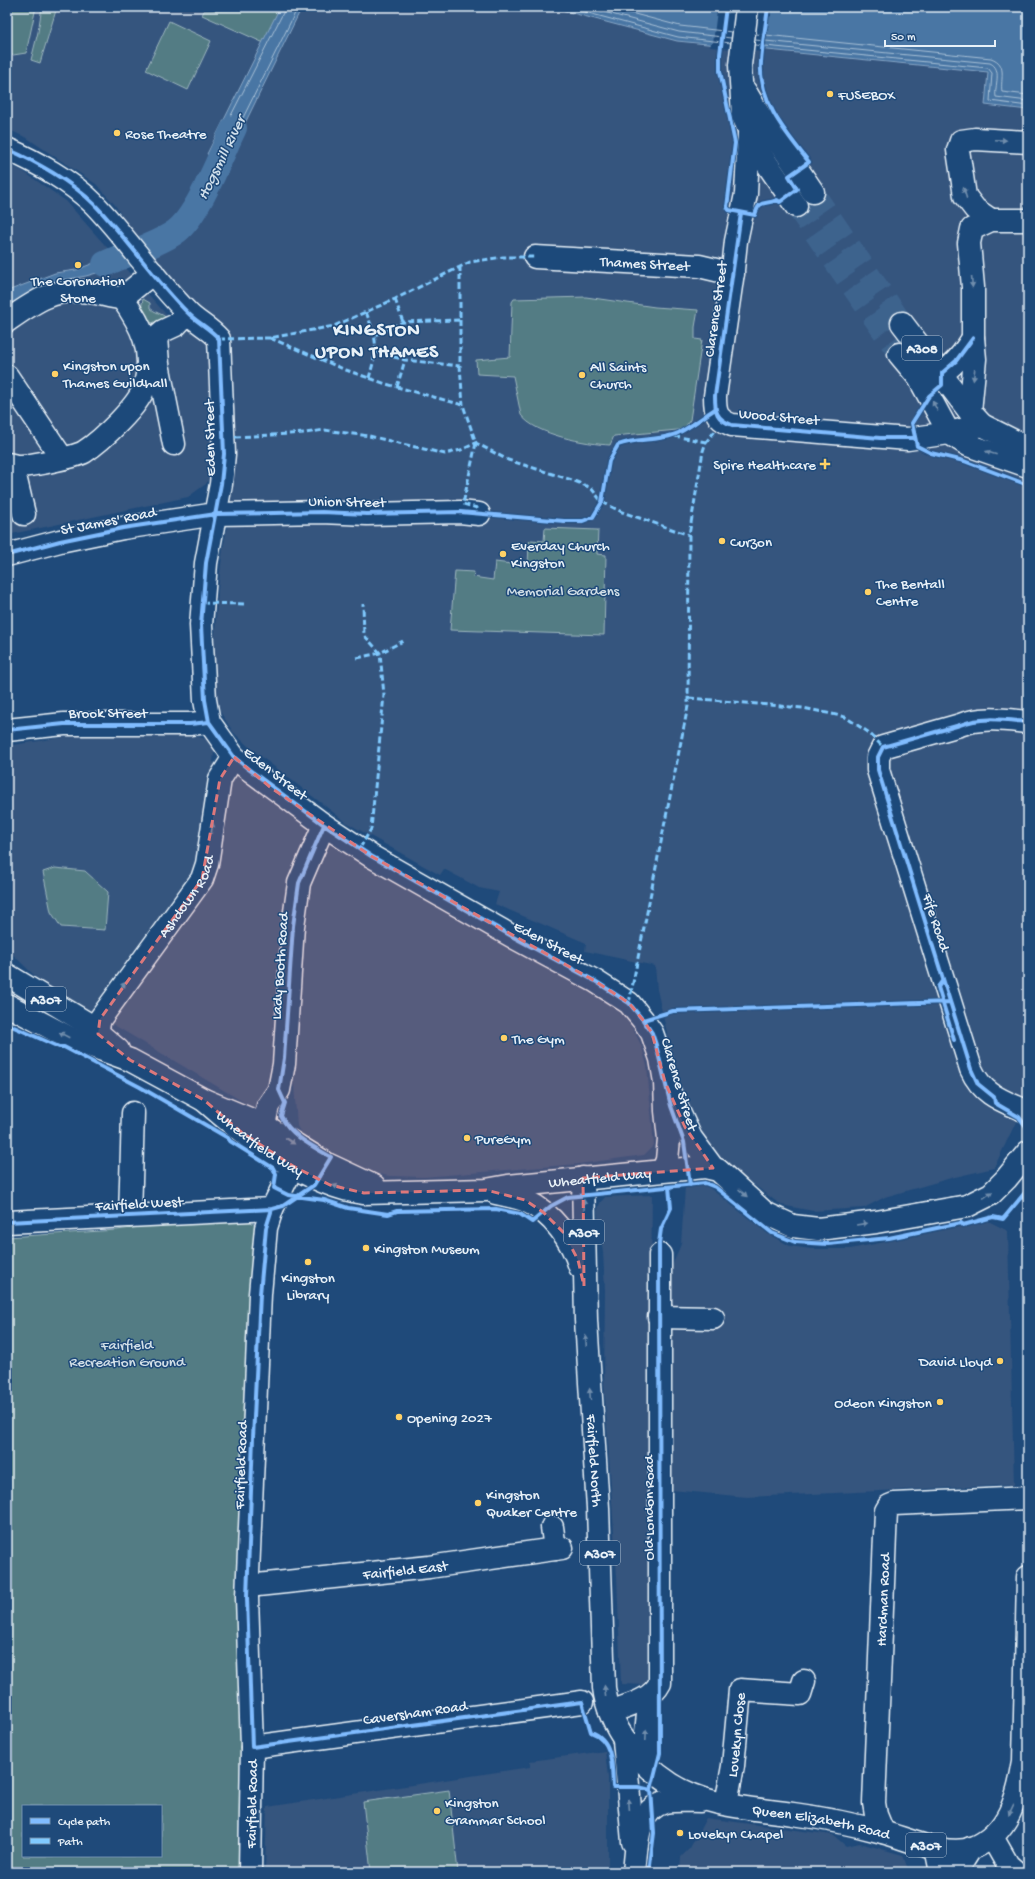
<svg xmlns="http://www.w3.org/2000/svg" width="1035" height="1879" font-family="'Gochi Hand',sans-serif">
<rect width="100%" height="100%" fill="#1f4a7a"/>
<filter id="ink" filterUnits="userSpaceOnUse"><feTurbulence type="fractalNoise" baseFrequency=".025" numOctaves="2"/><feDisplacementMap in="SourceGraphic" scale="8" xChannelSelector="R" yChannelSelector="G"/><feConvolveMatrix kernelMatrix="1 2 1 2 8 2 1 2 1" color-interpolation-filters="sRGB"/></filter>
<g filter="url(#ink)">
<path fill="#34547e" d="M7 7H534L565 11 677 41 988 72 985 105 1028 110V1103H1025L994 1168 951 1178 885 1197 864 1208 813 1211 781 1205 719 1159 686 1114 657 990 655 966 585 951 586 943 495 904 499 892 479 888 444 869 440 875 347 823 250 748 233 732 221 713 214 691 212 672 218 589 223 548 227 527 246 524 230 503 231 489 228 359 194 309 152 264 115 205 96 184 27 138 7 129Z
M7 163 24 172 66 201 179 329 194 331 210 342 215 470 206 484 188 497 7 535Z
M175 729 215 742 213 762 238 772 554 971 603 999 623 1015 633 1029 642 1047 647 1066 654 1145 644 1155 579 1164 424 1177 389 1176 358 1170 305 1141 297 1126 294 1085 269 1083 267 1100 255 1109 40 981 7 949V746L101 731Z
M705 1184 767 1233 790 1246 811 1249H850L988 1221 1008 1231 1014 1485 747 1497 671 1490 672 1266 681 1244 685 1187Z
M652 1195 647 1685 621 1684 617 1577 604 1384 605 1290 603 1253 597 1211 600 1203 605 1197Z
M605 1751 608 1777V1866L547 1872H265L267 1807 530 1767V1761Z
M706 1818 833 1835 846 1846 860 1843 903 1855 909 1872H680L681 1857 690 1848Z"/>
<path fill="#527c84" stroke="#9db6be" fill-rule="evenodd" d="M7 7H36L26 53 7 56Z
M42 7H57L40 63 31 60 38 32Z
M280 9 264 43 202 15 204 11Z
M169 21 211 41 188 90 146 70Z
M586 297 655 307 698 310 695 327V339L702 340 690 420 684 428 677 430 614 436 610 445C587 444 535 435 521 415L513 376 477 374 476 360 510 357 512 302 514 299Z
M143 299 150 303V308C155 313 161 313 167 318L155 323 146 322 141 309Z
M545 528 598 530 597 554 606 555 604 635 450 630 455 571 474 572 473 577 493 580 495 562 528 566 529 542 531 540 544 541Z
M55 868 85 871 108 892 105 930 61 927 51 912 43 872Z
M234 1214 249 1220 257 1227 244 1389 237 1597 241 1757 239 1872H7V1237L117 1230ZM23 1806H161V1856H23Z
M449 1790 458 1872H371L363 1802Z"/>
<path fill="#4976a4" stroke="#89a7c6" d="M280 7H302L225 164 207 154Z
M534 7H1028V110L985 105 988 72 677 41 565 11Z
M200 172 217 181 194 227 184 238 155 253 147 242 180 219Z
M109 257 118 267 86 276 57 281 49 288 7 308V293L10 290 55 273 76 270Z"/>
<path fill="#1f4a7a" d="M715 7H770L771 16 769 17 764 52 710 47 711 43H713L717 10H715Z"/>
<g fill="none" stroke-linecap="round" stroke-linejoin="round">
<path stroke="#a8c0d6" stroke-width="1" d="M284 7V11L213 151 214 153 221 157 224 156 298 7
M566 7 678 37 731 43
M585 7 679 32 731 38
M608 7 680 26 732 32
M756 34 991 58C1008 64 1000 78 1002 92L1028 95
M755 40 990 63C1003 69 994 86 996 97L1028 101
M755 45 988 68 992 73 990 101 1028 106
M202 179 210 182 211 184 190 225 182 234 156 247 154 242 183 221Z"/>
<path stroke="#4976a4" stroke-width="26" d="M105 264C127 253 153 247 174 233 197 219 221 154 234 128"/>
<path stroke="#3d638d" stroke-width="22" stroke-dasharray="22 11" stroke-linecap="butt" d="M813 192 902 323
M796 206 899 354"/>
<g stroke="#e8f1f8" stroke-width="25">
<g id="minor">
<path d="M749 134 746 194 736 241 732 279 715 396C715 412 716 419 732 425L908 439 949 433 982 425"/>
<path d="M7 149C35 161 72 182 94 204 127 238 153 278 187 312 196 322 210 328 219 339L224 454 221 484 206 563 201 625 205 700 209 722 234 757 247 768 324 825 371 856 515 938 595 981 629 1003 643 1020 652 1033 661 1059 665 1082 666 1111 669 1139 667 1160 663 1170"/>
<path d="M991 220 975 209 965 196 958 150 961 141 975 139 1028 142"/>
<path id="s1" d="M535 257 699 266 733 274"/>
<path d="M7 321C34 302 54 287 89 292 101 293 110 298 122 298L153 273"/>
<path d="M7 376 62 458"/>
<path d="M923 378C946 378 962 356 973 338"/>
<path d="M970 412 975 359 973 338V287L969 243 972 229 991 220H1028"/>
<path d="M174 444 158 364 156 337 163 331 176 325 187 313"/>
<path d="M7 464C10 464 13 465 16 466 27 467 75 457 84 452 101 441 140 405 145 385 154 350 142 326 122 298"/>
<path d="M16 466 15 476 24 514"/>
<path d="M7 555 60 541 123 528 216 514 322 512 367 514 460 512 479 514"/>
<path d="M1028 722C1006 720 981 716 960 725L883 747 878 757V770L971 1069C983 1096 1004 1101 1028 1112"/>
<path d="M7 730 64 724H190L209 722"/>
<path id="s2" d="M101 1049 98 1027 100 1019 202 879 207 864 220 779 234 757"/>
<path d="M670 1093 691 1138 713 1168"/>
<path d="M264 1125 268 1106 279 1090 284 1064 293 926 299 883 324 825"/>
<path d="M130 1216 133 1113"/>
<path d="M7 1222 272 1209"/>
<path d="M659 1317 713 1318"/>
<path d="M552 1527 555 1549"/>
<path id="s3" d="M248 1586 429 1567 562 1548"/>
<path d="M610 1712C628 1705 651 1701 660 1683V1255"/>
<path d="M252 1747 582 1702"/>
<path d="M646 1763V1732L650 1697"/>
<path id="s4" d="M726 1804 733 1766 740 1690 800 1694 804 1681"/>
<path id="s5" d="M883 1832 876 1815 874 1803 886 1511 889 1506 894 1504 1028 1498"/>
<path d="M992 1837 1008 1865 1016 1872"/>
<path d="M936 1848 941 1872"/>
<path id="s6" d="M250 1872 252 1747 247 1597 260 1294 266 1228 272 1209 293 1166"/>
<path d="M956 1872 971 1848"/>
</g>
</g>
<g stroke="#e8f1f8" stroke-width="25">
<g id="major">
<path d="M747 7 740 65 743 116 759 152 796 206"/>
<path d="M745 91 773 138 783 148 813 192"/>
<path d="M902 323 970 412 982 425 1028 448"/>
<path d="M899 354 919 378 949 433 968 445 1028 466"/>
<path d="M7 975 85 1022 118 1050"/>
<path d="M7 1005 72 1039 130 1060 204 1100 264 1125 327 1164 374 1186"/>
<path id="s7" d="M204 1100C246 1137 307 1186 364 1193L486 1190 508 1186 705 1167 718 1170 765 1213 793 1226 818 1229 876 1222 967 1206 991 1194 1006 1179 1028 1152"/>
<path id="s8" d="M583 1178 586 1320 598 1508 604 1688C609 1728 638 1763 671 1784 707 1807 752 1808 793 1814 823 1818 853 1824 882 1832 908 1839 947 1858 973 1848 1009 1833 1018 1797 1024 1761L1028 1577"/>
<path d="M496 1193C505 1195 517 1197 526 1201 552 1213 572 1240 580 1267"/>
<path d="M624 1740 633 1842"/>
<path d="M634 1872C637 1848 635 1810 665 1802 676 1800 688 1801 700 1801"/>
</g>
</g>
<use href="#minor" stroke="#1f4a7a" stroke-width="22"/>
<use href="#major" stroke="#1f4a7a" stroke-width="22"/>
<path stroke="#80caff" stroke-width="3" stroke-dasharray="6 3" stroke-linecap="butt" d="M460 266V366L463 405
M395 299 403 322
M366 312C378 343 378 346 369 378
M375 335 403 322 460 320
M270 338 346 370 386 384 463 405 476 443 508 460 572 480 591 488 602 502 622 512 689 535
M219 339 270 338 334 326 395 299 470 262 503 257H535
M376 352 405 360 460 366
M397 387 405 360
M674 436 706 442
M235 437 306 433 324 430 369 436 445 454 461 450 476 443
M476 443 463 504 477 508 480 514
M202 603 244 604
M357 658 380 653 403 641
M689 698 803 708 832 714 845 717 868 732 883 747
M360 848 371 829 384 695 380 653 364 635 363 604
M629 1003 688 706 689 535 703 451 706 442 715 431"/>
<g stroke="#1f4a7a" stroke-width="6">
<path id="cycleway" d="M726 7 720 54V71L735 143 727 207 729 210 755 215C760 198 764 206 777 200L780 202 796 190 797 189 789 176 809 162C786 133 758 101 761 62 762 44 766 25 768 7
M7 149C35 161 72 182 94 204 127 238 153 278 187 312 196 322 210 328 219 339L224 454 221 484 206 563 201 625 205 700 209 722 234 757 247 768 324 825 371 856 515 938 595 981 629 1003 643 1020 652 1033 656 1045 671 1106 684 1142 690 1185
M741 213 715 396C715 412 716 419 732 425L880 438H914
M973 338 956 361 942 373V385L929 396 912 423 917 446 931 453 964 461 1028 485
M7 555 60 541 123 528 216 514 322 512 367 514 460 512 564 521H583L593 517 602 502 609 461 618 445C635 438 655 441 673 435 684 432 703 417 715 409
M1028 722C1006 720 981 716 960 725L883 747 878 757V770L971 1069 978 1084 994 1097 995 1103 1019 1117 1028 1129
M7 730 64 724H190L209 722
M943 980 938 987 954 1040
M643 1020 673 1011 950 1002
M7 1024 59 1047H64L140 1087 228 1138 230 1141 273 1168 276 1174 274 1188 288 1195 324 1200 348 1208 388 1214 397 1211 496 1209 520 1214 532 1222 551 1206 568 1197 705 1183 715 1187 772 1233 795 1242 828 1244 889 1238 961 1223 963 1225 993 1217 1003 1219 1028 1189
M272 1209 266 1228 260 1294 253 1438 247 1597 252 1747 582 1702 591 1732C614 1740 612 1768 613 1787H638L651 1790
M7 1222 272 1209 283 1206 314 1185 331 1157C312 1146 291 1136 281 1116L285 1103 279 1090 284 1058 293 926 299 883 324 825
M649 1872 654 1833 651 1789 660 1753 659 1243 661 1229 671 1208 669 1187"/>
</g>
<use href="#cycleway" stroke="#80bcff" stroke-width="4"/>
</g>
<defs><path id="oneway-solid" d="M-6-.8H1V-3.2L6.5 0L1 3.2V.8H-6Z"/></defs>
<g fill="#6f8dac">
<use href="#oneway-solid" transform="translate(1001 140) rotate(3)"/>
<use href="#oneway-solid" transform="translate(965 193) rotate(-107)"/>
<use href="#oneway-solid" transform="translate(972 282) rotate(86)"/>
<use href="#oneway-solid" transform="translate(974 375) rotate(97)"/>
<use href="#oneway-solid" transform="translate(935 406) rotate(-118)"/>
<use href="#oneway-solid" transform="translate(991 453) rotate(-162)"/>
<use href="#oneway-solid" transform="translate(212 828) rotate(-82)"/>
<use href="#oneway-solid" transform="translate(122 987) rotate(-54)"/>
<use href="#oneway-solid" transform="translate(64 1035) rotate(-153)"/>
<use href="#oneway-solid" transform="translate(290 1141) rotate(33)"/>
<use href="#oneway-solid" transform="translate(338 1187) rotate(-162)"/>
<use href="#oneway-solid" transform="translate(743 1193) rotate(42)"/>
<use href="#oneway-solid" transform="translate(988 1195) rotate(-35)"/>
<use href="#oneway-solid" transform="translate(584 1205) rotate(-91)"/>
<use href="#oneway-solid" transform="translate(862 1224) rotate(-9)"/>
<use href="#oneway-solid" transform="translate(586 1341) rotate(-93)"/>
<use href="#oneway-solid" transform="translate(590 1394) rotate(-94)"/>
<use href="#oneway-solid" transform="translate(605 1691) rotate(-96)"/>
<use href="#oneway-solid" transform="translate(646 1735) rotate(-88)"/>
<use href="#oneway-solid" transform="translate(629 1804) rotate(-94)"/>
<use href="#oneway-solid" transform="translate(1011 1810) rotate(115)"/>
</g>
</g>
<path fill="#dd787b" fill-opacity="0.2" stroke="#dd787b" stroke-width="3" stroke-dasharray="8 5" stroke-linejoin="round" d="M234 757 270 787 371 856 595 981 629 1003 643 1020 652 1033 665 1082 685 1127 713 1168 583 1178 584 1286 578 1260 564 1233 543 1212 525 1200 486 1190 364 1193 330 1185 293 1166 241 1132 204 1100 130 1060 98 1034 100 1019 202 879 220 779Z"/>
<g fill="#ffd166" stroke="#1f4a7a" stroke-width="1.5">
<circle cx="830" cy="94" r="4"/>
<circle cx="117" cy="133" r="4"/>
<circle cx="78" cy="265" r="4"/>
<circle cx="55" cy="374" r="4"/>
<circle cx="582" cy="375" r="4"/>
<path d="M823 458h4v4h4v4h-4v4h-4v-4h-4v-4h4z"/>
<circle cx="722" cy="541" r="4"/>
<circle cx="503" cy="554" r="4"/>
<circle cx="868" cy="592" r="4"/>
<circle cx="504" cy="1038" r="4"/>
<circle cx="467" cy="1138" r="4"/>
<circle cx="366" cy="1248" r="4"/>
<circle cx="308" cy="1262" r="4"/>
<circle cx="1000" cy="1361" r="4"/>
<circle cx="940" cy="1402" r="4"/>
<circle cx="399" cy="1417" r="4"/>
<circle cx="478" cy="1503" r="4"/>
<circle cx="437" cy="1811" r="4"/>
<circle cx="680" cy="1833" r="4"/>
</g>
<g text-anchor="middle" stroke-width="3" stroke-linejoin="round" paint-order="stroke">
<g fill="#1f4a7a" stroke="#acbfd2" stroke-width="1">
<rect x="902" y="336" width="40" height="24" rx="3"/>
<rect x="26" y="987" width="40" height="24" rx="3"/>
<rect x="564" y="1220" width="40" height="24" rx="3"/>
<rect x="580" y="1541" width="40" height="24" rx="3"/>
<rect x="906" y="1833" width="40" height="24" rx="3"/>
</g>
<g font-size="14" font-weight="bold" fill="#e8f1f8">
<text x="922" y="353">A308</text>
<text x="46" y="1004">A307</text>
<text x="584" y="1237">A307</text>
<text x="600" y="1558">A307</text>
<text x="926" y="1850">A307</text>
</g>
<g font-size="15" fill="#e8f1f8" stroke="#1f4a7a" text-anchor="start">
<text x="838" y="99">FUSEBOX</text>
<text x="125" y="138">Rose Theatre</text>
<text x="78" y="285" text-anchor="middle">The Coronation<tspan x="78" dy="17">Stone</tspan></text>
<text x="63" y="370">Kingston upon<tspan x="63" dy="17">Thames Guildhall</tspan></text>
<text x="590" y="371">All Saints<tspan x="590" dy="17">Church</tspan></text>
<text x="816" y="469" text-anchor="end">Spire Healthcare</text>
<text x="730" y="546">Curzon</text>
<text x="511" y="550">Everday Church<tspan x="511" dy="17">Kingston</tspan></text>
<text x="876" y="588">The Bentall<tspan x="876" dy="17">Centre</tspan></text>
<text x="512" y="1043">The Gym</text>
<text x="475" y="1143">PureGym</text>
<text x="374" y="1253">Kingston Museum</text>
<text x="308" y="1282" text-anchor="middle">Kingston<tspan x="308" dy="17">Library</tspan></text>
<text x="992" y="1366" text-anchor="end">David Lloyd</text>
<text x="932" y="1407" text-anchor="end">Odeon Kingston</text>
<text x="407" y="1422">Opening 2027</text>
<text x="486" y="1499">Kingston<tspan x="486" dy="17">Quaker Centre</tspan></text>
<text x="445" y="1807">Kingston<tspan x="445" dy="17">Grammar School</tspan></text>
<text x="688" y="1838">Lovekyn Chapel</text>
</g>
<g font-size="15" fill="#e8f1f8" stroke="#1f4a7a">
<text dy="5" stroke="none"><textPath href="#s1" startOffset="110">Thames Street</textPath></text>
<text transform="translate(715 309) rotate(-82)" y="5">Clarence Street</text>
<text transform="translate(779 416) rotate(5)" y="5">Wood Street</text>
<text transform="translate(209 438) rotate(-91)" y="5">Eden Street</text>
<text transform="translate(347 501) rotate(1)" y="5">Union Street</text>
<text transform="translate(108 520) rotate(-11)" y="5">St James' Road</text>
<text x="108" y="717">Brook Street</text>
<text transform="translate(276 773) rotate(38)" y="5">Eden Street</text>
<text dy="5" stroke="none"><textPath href="#s2" startOffset="181">Ashdown Road</textPath></text>
<text transform="translate(937 922) rotate(72)" y="5">Fife Road</text>
<text transform="translate(549 942) rotate(28)" y="5">Eden Street</text>
<text transform="translate(279 966) rotate(-86)" y="5">Lady Booth Road</text>
<text transform="translate(680 1084) rotate(73)" y="5">Clarence Street</text>
<text dy="5" stroke="none"><textPath href="#s7" startOffset="71">Wheatfield Way</textPath></text>
<text dy="5" stroke="none"><textPath href="#s7" startOffset="424">Wheatfield Way</textPath></text>
<text transform="translate(139 1203) rotate(-3)" y="5">Fairfield West</text>
<text dy="5" stroke="none"><textPath href="#s8" startOffset="283">Fairfield North</textPath></text>
<text transform="translate(240 1465) rotate(-88)" y="5">Fairfield Road</text>
<text transform="translate(648 1508) rotate(-90)" y="5">Old London Road</text>
<text dy="5" stroke="none"><textPath href="#s3" startOffset="158">Fairfield East</textPath></text>
<text dy="5" stroke="none"><textPath href="#s5" startOffset="234">Hardman Road</textPath></text>
<text transform="translate(415 1712) rotate(-8)" y="5">Caversham Road</text>
<text dy="5" stroke="none"><textPath href="#s4" startOffset="70">Lovekyn Close</textPath></text>
<text dy="5" stroke="none"><textPath href="#s6" startOffset="68">Fairfield Road</textPath></text>
<text dy="5" stroke="none"><textPath href="#s8" startOffset="787">Queen Elizabeth Road</textPath></text>
</g>
<g font-size="15" fill="#d2dfe7" stroke="#1f4a7a">
<text x="563" y="595">Memorial Gardens</text>
<text x="127" y="1349">Fairfield<tspan x="127" dy="17">Recreation Ground</tspan></text>
</g>
<g font-size="16" font-style="italic" fill="#d0dfeb" stroke="#1f4a7a">
<text transform="translate(220 157) rotate(-64)" y="6">Hogsmill River</text>
</g>
<g font-size="19" font-weight="bold" letter-spacing="1" fill="#e8f1f8" stroke="#1f4a7a">
<text x="377" y="335">KINGSTON<tspan x="377" dy="22">UPON THAMES</tspan></text>
</g>
</g>
<rect width="1035" height="1879" fill="none" stroke="#1f4a7a" stroke-width="24"/>
<rect x="12" y="12" width="1011" height="1855" fill="none" stroke="#e8f1f8" stroke-width="1.5" filter="url(#ink)"/>
<rect x="22" y="1805" width="140" height="52" fill="#1f4a7a" stroke="#6f8dac"/>
<rect x="30" y="1818" width="20" height="6" fill="#80bcff" stroke="#6f8dac"/>
<text x="58" y="1825" font-size="12" fill="#e8f1f8">Cycle path</text>
<rect x="30" y="1838" width="20" height="6" fill="#80caff" stroke="#6f8dac"/>
<text x="58" y="1845" font-size="12" fill="#e8f1f8">Path</text>
<path d="M885 40v6h110v-6" fill="none" stroke="#e8f1f8" stroke-width="2"/>
<text x="891" y="40" font-size="12" fill="#e8f1f8" stroke="#1f4a7a" stroke-width="3" paint-order="stroke">50 m</text>
</svg>
